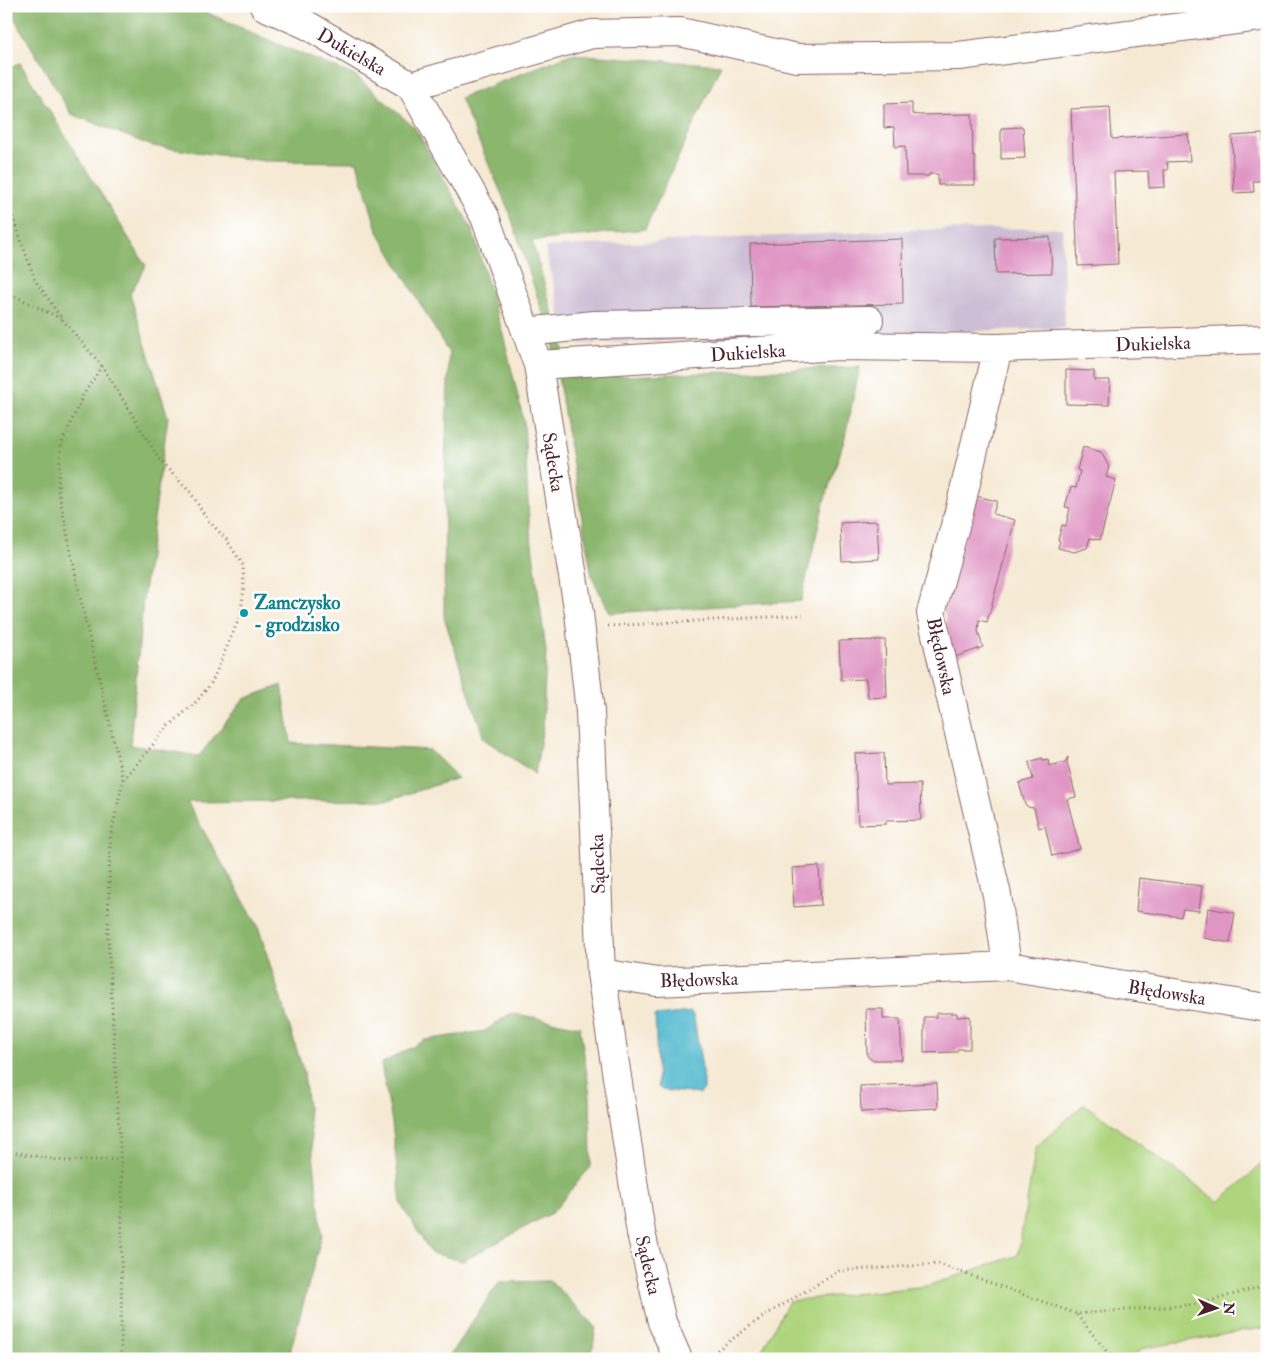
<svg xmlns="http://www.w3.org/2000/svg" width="1273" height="1365" font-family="'IM FELL Double Pica',serif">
<rect width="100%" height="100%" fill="#fff"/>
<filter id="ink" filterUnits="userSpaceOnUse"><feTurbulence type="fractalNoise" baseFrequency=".02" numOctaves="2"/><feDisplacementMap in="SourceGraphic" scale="10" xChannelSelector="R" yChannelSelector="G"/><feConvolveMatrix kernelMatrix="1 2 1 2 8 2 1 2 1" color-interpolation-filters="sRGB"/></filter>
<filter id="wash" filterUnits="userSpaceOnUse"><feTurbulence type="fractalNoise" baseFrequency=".0096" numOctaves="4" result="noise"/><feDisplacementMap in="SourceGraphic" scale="20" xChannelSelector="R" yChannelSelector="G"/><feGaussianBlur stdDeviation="1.12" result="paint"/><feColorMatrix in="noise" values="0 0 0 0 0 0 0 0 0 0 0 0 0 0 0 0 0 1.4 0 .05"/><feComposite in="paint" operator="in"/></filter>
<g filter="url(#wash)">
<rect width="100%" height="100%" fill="#f5e9d3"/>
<path fill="#ccbed4" d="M1062 228 1065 328 567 344 545 247 908 230Z"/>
<path fill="#aed57e" stroke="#7c7a54" d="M1084 1104 1219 1202 1267 1159V1327L1146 1348 1126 1359H757L789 1301 927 1286 1018 1255 1036 1147Z"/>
<path fill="#8ab66d" stroke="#6a6a4c" d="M23 6 194 7 287 48 356 76 415 128 472 229 504 338 524 422 529 522 546 651 543 726 535 774 484 739 444 617 445 470 449 353 377 230 357 162 264 161 152 146 71 114 10 11Z
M571 54 721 65 645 229 532 241 571 378 860 367 844 441 824 502 801 601 610 613 592 577 552 341 509 211 460 98Z
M20 63 146 266 130 294 168 417 143 600 130 745 199 756 244 699 282 685 291 743 430 750 458 778 388 800 187 802 258 926 304 1073 322 1235 288 1359H6V69Z
M511 1013 580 1027 590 1096 591 1166 553 1212 463 1261 431 1253 401 1204 392 1122 381 1064 425 1040 485 1031Z
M551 1281 596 1327 591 1359H447L499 1282Z"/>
<path fill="#50b8ce" stroke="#4d6c7c" d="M691 1012 694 1018 704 1080V1089L700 1094 662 1090 658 1087 655 1016Z"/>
<g id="blocks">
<path fill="#e096c4" d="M912 103V114L919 115 972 114 973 157 975 156V185H938V174H929V176H906L905 146 895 147 894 127 884 128V104Z
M1110 107 1112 139 1188 134 1190 161 1167 162 1168 170H1164L1165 187 1149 188 1148 171 1114 172 1118 264 1078 266 1071 109Z
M1023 127 1025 158 1001 159V128Z
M1263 134 1265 181H1253L1254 192 1234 193 1232 136Z
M1050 237 1052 273 996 274 995 238Z
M902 239 903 304 751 307 750 244Z
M1066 370 1094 371V380H1110L1109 405 1066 404Z
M1083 447 1101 452 1109 467 1106 477 1116 480 1100 540 1090 538 1087 548 1074 552 1058 548 1060 541 1058 540 1062 525 1066 526 1070 508 1065 507 1071 487 1076 488 1080 471 1077 470Z
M976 496 997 501 993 514 1015 520 987 622 979 620 978 631 983 647 953 658 944 611Z
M877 521 879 559 842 561 840 523Z
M885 640 887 697 868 698 866 679 841 680 839 641Z
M884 753 885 785 920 784 921 820 886 821V824L858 825 855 754Z
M1068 757 1067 762 1076 797 1067 799 1080 849 1052 856 1045 826 1039 828 1034 808 1028 807 1025 804 1019 783 1033 779 1029 762 1042 758 1043 760 1048 759 1049 766 1065 762Z
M819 866 821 905 794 907 792 868Z
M1139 878 1202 886 1199 911 1183 909 1181 917 1136 911Z
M1208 908 1235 913 1230 943 1204 938Z
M866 1009H883V1019H900L902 1060H872L868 1057 867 1055Z
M936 1013H957V1017L970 1016V1049H957V1052L924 1053V1017H936Z
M937 1083 938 1108 861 1112 860 1086Z"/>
</g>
</g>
<g filter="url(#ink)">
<use href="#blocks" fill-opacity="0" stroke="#866666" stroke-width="1"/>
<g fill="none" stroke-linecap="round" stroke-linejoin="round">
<g stroke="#866666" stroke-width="30">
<path id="minor" d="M264 6 307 25 411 86 485 217 538 365 839 346 998 348 1267 339
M411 86 592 34 680 32 797 58 959 56 1267 16
M526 332 594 325 869 320
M998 348 960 508 931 613 997 895 1007 966
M538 365 579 613 590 712 601 973 641 1233 662 1322 678 1359
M601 973 657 982 1007 966 1267 1008"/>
</g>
<path stroke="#866666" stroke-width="3" stroke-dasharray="1 4" stroke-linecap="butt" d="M6 198 35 280 62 319 102 366 161 462 191 493 207 519 226 539 243 565 244 589 240 616 212 682 197 701 168 727 124 779
M6 292 62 319
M102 366 83 395 61 445 58 489 84 615 123 780 110 839 108 934 122 1184 121 1359
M608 626 803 615
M6 1151 64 1161 120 1159
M1077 1315 1113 1359
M705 1359 764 1316 839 1271 939 1264 1077 1314 1199 1304 1267 1285"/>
<use href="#minor" stroke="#fff" stroke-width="28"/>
</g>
</g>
<circle fill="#0f9aa8" stroke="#fff" stroke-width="2" cx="244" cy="613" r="5"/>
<g text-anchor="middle" stroke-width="5" stroke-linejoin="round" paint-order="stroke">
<g font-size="19" fill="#4a1f2b" stroke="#fff">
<text transform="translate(352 51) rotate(30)" y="7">Dukielska</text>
<text transform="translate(1153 343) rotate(-2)" y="7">Dukielska</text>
<text transform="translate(748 352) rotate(-4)" y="7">Dukielska</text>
<text transform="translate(554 462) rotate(81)" y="7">Sądecka</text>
<text transform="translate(942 656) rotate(78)" y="7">Błędowska</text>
<text transform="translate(597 864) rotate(-92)" y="7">Sądecka</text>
<text transform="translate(699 979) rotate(-2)" y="7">Błędowska</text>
<text transform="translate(1167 992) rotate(9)" y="7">Błędowska</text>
<text transform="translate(649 1265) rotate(77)" y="7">Sądecka</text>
</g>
<g font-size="19" font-weight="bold" fill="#0d838f" stroke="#fff" text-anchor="start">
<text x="254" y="609">Zamczysko<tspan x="254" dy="22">- grodzisko</tspan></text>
</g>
</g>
<rect width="1273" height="1365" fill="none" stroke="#fff" stroke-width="25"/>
<g transform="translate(1216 1308) rotate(92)" stroke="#ffffff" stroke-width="4" paint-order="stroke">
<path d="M0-4L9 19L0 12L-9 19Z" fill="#4a1f2b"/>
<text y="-8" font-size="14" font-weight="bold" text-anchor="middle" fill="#4a1f2b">N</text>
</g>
</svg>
